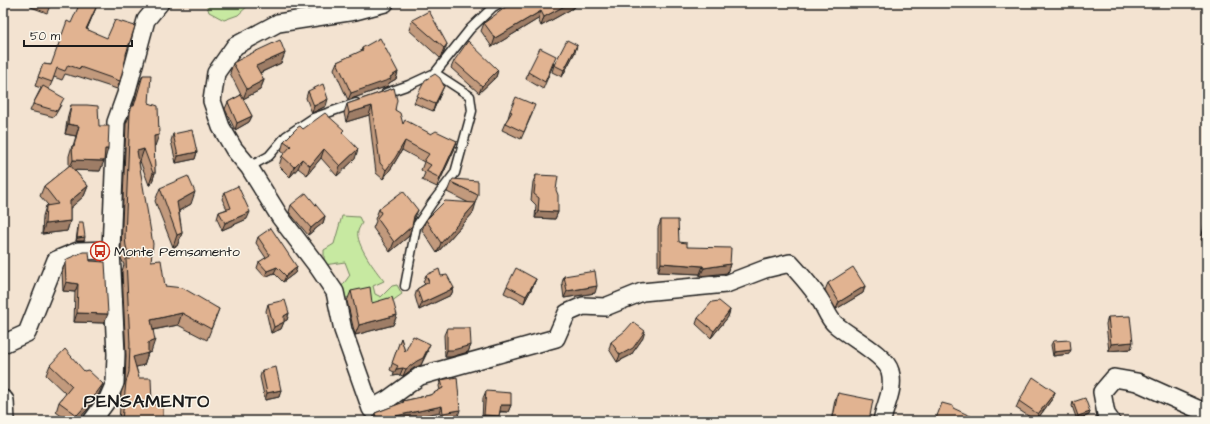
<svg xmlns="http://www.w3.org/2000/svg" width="1210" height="424" font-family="'Architects Daughter',sans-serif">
<rect width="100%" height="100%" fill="#f3e3d1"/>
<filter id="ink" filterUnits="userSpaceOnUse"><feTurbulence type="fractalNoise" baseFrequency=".025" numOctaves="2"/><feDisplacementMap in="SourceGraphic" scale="8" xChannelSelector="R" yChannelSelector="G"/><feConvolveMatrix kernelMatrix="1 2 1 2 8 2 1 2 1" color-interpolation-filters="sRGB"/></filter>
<g filter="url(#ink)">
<path fill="#c7e9a1" stroke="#72825e" d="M206 3H251L238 15 224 20 209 12Z
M342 216 359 217 362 223C361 225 359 228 358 231 355 244 376 271 384 281L373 286 375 294 381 297 392 286 397 285 402 294 388 304 373 309 368 293 342 299V286L350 275 345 262 324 265V250L334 244Z"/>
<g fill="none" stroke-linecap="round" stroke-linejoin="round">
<g stroke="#1c1c1c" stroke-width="11">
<path id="service" d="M386 93 409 85 435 73 470 29 493 7 500 3
M249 167 269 156 286 136 313 118 356 103
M405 286 416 227 432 203 455 173 472 111 470 96 435 73"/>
</g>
<g stroke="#1c1c1c" stroke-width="20">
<path id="minor" d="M385 3 355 11 278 23 235 46 216 73 212 101 221 127 234 149 249 167 280 217 318 267 335 292 343 330 371 409 387 400 420 376 556 338 567 313 583 306 605 307 642 292 726 284 765 269 790 263C802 276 813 288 822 303 826 310 829 319 835 324 848 336 886 355 890 371 895 389 885 404 882 421
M3 344 27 333 56 260 78 251 111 250
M92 421 108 399 115 383 116 354 111 250 116 122 126 94 146 20 160 3
M1111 421 1106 414 1102 392 1114 378 1137 382 1202 411H1207"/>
</g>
<g stroke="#1c1c1c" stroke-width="24">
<path id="tertiary" d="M3 401 4 421"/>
</g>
<use href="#service" stroke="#fbf7ec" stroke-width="8"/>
<use href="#minor" stroke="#fbf7ec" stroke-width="17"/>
<use href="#tertiary" stroke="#fbf7ec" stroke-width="21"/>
</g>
<path fill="#c29a7d" stroke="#1c1c1c" d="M33 3H51L47 13 31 7Z
M98 3 87 29 126 54 120 81 117 89 77 76 76 77 65 74 62 80 54 77 49 89 61 105 54 117 30 111 33 104 41 88 35 86 43 64 51 65Z
M510 3H577L575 7 541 26 538 19 492 47 481 31 484 23 511 4Z
M412 20 447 44 443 54 440 58 409 30Z
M577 45 575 52 562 77 552 72 554 65Z
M362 48 398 72 396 79 389 83 388 86 348 100 334 69 337 62 361 52Z
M285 53 281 63 260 73 264 80 260 90 243 99 252 116 249 122 235 130 225 109 228 102 241 95 230 73 233 63Z
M454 61 498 70 496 77 479 93 451 68Z
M554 63 543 89 526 79 528 72Z
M143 75 149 103 155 146 154 147 155 173 151 185H149L140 161H139L151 261 165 286 219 309 207 340 178 325 153 330 151 352 148 353 144 365 136 367 139 378 152 404 163 420V421H119L121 393 125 383 126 356 122 271 124 265 121 258V250L126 124 133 106 138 86Z
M394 88 395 110 403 124 431 134 457 141 454 150 437 187 422 180 425 173 421 170 424 162 402 150 392 167 383 179 376 173 369 115 346 122 344 113 347 104Z
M308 91 326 106 312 113 306 98Z
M441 93 433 111 414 103 417 96Z
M71 105 99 126 105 159H104L100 171 74 170 88 186 84 196 70 208V221L67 231 42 234 43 216 46 206 48 205 40 196 44 186 69 166V156L72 146H73L76 136 65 134 68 115Z
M510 111 533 112 521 139 502 130 505 123 508 118Z
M303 129 342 133 355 159 337 176 321 158 307 175 298 168 290 177 279 166 282 156 285 154 281 151 284 141Z
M173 134 197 152 195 159 176 163 171 141Z
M536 175 558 212 555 219 535 218 536 205 531 200 533 182Z
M451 182 478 195 475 203 473 213 437 253 422 230 426 220 469 203 447 192Z
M160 188 191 204 179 211 182 233 177 246 173 247 155 201Z
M225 192 247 219 222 230 217 219 219 212 227 209 222 199Z
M291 205 325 216 323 223 308 235 289 212Z
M379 209 414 220 409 236 390 252 373 228 376 221 375 219Z
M1207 213V241L1201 240Z
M661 220 679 242 687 247 730 264 727 273 700 276V274L658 272V228Z
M79 222 84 241H76L78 226Z
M258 237 297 267 295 273 283 282 274 273 265 277 257 268 259 262 266 258 256 243Z
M67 259 90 261 104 323 74 322 75 292 63 291 62 271Z
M426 275 441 276 454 288 451 295 419 310 415 296 417 289 425 284 423 282Z
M564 276 595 293 564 298 562 283Z
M536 279 533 286 524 303 504 293 507 286Z
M828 283 865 286 863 293 836 309 825 290Z
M351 291 372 303 397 315 393 325 355 335 347 301Z
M268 304 289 313 287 320 284 321 281 329 271 333 266 311Z
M730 310 728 317 711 338 696 324 698 318Z
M1108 317 1131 349 1109 351 1106 324Z
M447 328 471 345 468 352 451 357H445L444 335Z
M401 338 405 352 428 351 421 365 414 368 403 376 400 375 393 376 394 372 390 370Z
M643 338 631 355 617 362 609 349 611 342Z
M1053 341 1069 354 1053 356 1051 345Z
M50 365 99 394 88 409 77 421H68L56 412 59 402 66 394 46 375Z
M262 370 281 390 279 397 265 400 260 377Z
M441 380 458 416 441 419 440 412 398 421H373V419L375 413 402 403 403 401 430 395 440 390 439 386Z
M486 391 511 405 508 412H500L497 421H482L483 398Z
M1055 392 1052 399 1036 421 1016 408 1019 401Z
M838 393 869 421H831L835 400Z
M1207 393V401H1206V396Z
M1073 402 1090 412 1089 415 1077 420 1072 406Z"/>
<path fill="#9e7d66" stroke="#1c1c1c" d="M98 3 83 38 86 29Z
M570 3H577L575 7 541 26 544 17Z
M541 11 538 19 492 47 495 38Z
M447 44 443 54 440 58 444 48Z
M577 45 575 52 562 77 564 70Z
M285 53 281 63 253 76 256 66Z
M498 70 496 77 479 93 482 86Z
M398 72 396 79 389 83 388 86 348 100 351 93 390 77Z
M264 80 260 90 243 99 247 89Z
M444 86 441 93 433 111 435 104Z
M328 99 326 106 312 113 314 106Z
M372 106 369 115 346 122 349 113Z
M252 116 249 122 235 130 237 123Z
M68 124 79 126 76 136 65 134Z
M159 135 155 146 150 147 154 136Z
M405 141 402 150 392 167 383 179 386 170Z
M457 141 454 150 437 187 440 178Z
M105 149H108L105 159H101Z
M144 149 140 161 133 163 137 151Z
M324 149 321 158 307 175 310 166Z
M358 149 355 159 337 176 340 166Z
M197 152 195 159 176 163 178 156Z
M302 159 298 168 290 177 294 167Z
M73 160 104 161 100 171 69 170Z
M153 173H155L151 185H149Z
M88 186 84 196 67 211 70 201Z
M195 192 191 204 173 214 177 202Z
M476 203 473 213 437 253 441 243Z
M418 210 414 220 411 226 414 216Z
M538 211 558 212 555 219 535 218Z
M250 212 247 219 222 230 225 223Z
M325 216 323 223 308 235 311 228Z
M70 221 67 231 42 234 45 224Z
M412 226 409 236 390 252 394 242Z
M182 233 177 246 173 247 177 235Z
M85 237 84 241H76L77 238Z
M661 263 703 266 700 274 658 272Z
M730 264 727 273 700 276 704 268Z
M277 267 274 273 265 277 267 271Z
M297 267 295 273 283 282 286 276Z
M536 279 533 286 524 303 526 296Z
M66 282 78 284 75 292 63 291Z
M597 286 595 293 564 298 567 291Z
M865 286 863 293 836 309 839 302Z
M454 288 451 295 419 310 422 303Z
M730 310 728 317 711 338 714 331Z
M77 313 108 314 104 323 74 322Z
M182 313 178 325 147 331 151 320Z
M289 313 287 320 281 323 284 316Z
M397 315 393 325 355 335 359 325Z
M284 322 281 329 271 333 274 327Z
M645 331 643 338 631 355 617 362 620 355Z
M155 340 151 352 146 354 148 353 144 365 129 369 133 357 148 343Z
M1133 342 1131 349 1109 351 1111 344Z
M430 344 421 365 414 368 403 376 406 369Z
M471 345 468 352 451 357H445L447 350Z
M1071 350 1069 354 1053 356 1054 352Z
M403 368 400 375 393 376 396 369Z
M103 384 99 394 88 409 77 421H75L77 415Z
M281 390 279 397 265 400 267 393Z
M1055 392 1052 399 1036 421 1038 414Z
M501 405H511L508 412 498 411Z
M442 406 440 412 398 421H376L377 420Z
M460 410 458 416 441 419 443 413Z
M1090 412 1089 415 1077 420 1078 416Z
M484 415 499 416 497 421H482Z
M163 420V421H142Z"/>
<path fill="#e1b391" stroke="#1c1c1c" d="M41 3H50L49 6Z
M80 3H98L86 29 107 38 115 20 135 26 126 54V57L120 81 80 67V69L68 65 65 71 57 68 52 82 38 77 43 64 51 65 67 21 71 23Z
M513 3H570L544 17 541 11 495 38 484 23 506 7Z
M429 11 447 44 444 48 412 20Z
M380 38 398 72 390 77 391 79 351 93 337 62 363 50 362 48Z
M280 40 285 53 256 66 264 80 247 89 233 63 250 54Z
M567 40 577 45 564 70 554 65Z
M468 41 498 70 482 86 454 61Z
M540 48 556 56 545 82 528 72Z
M435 74 440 78 444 86 435 104 417 96 425 80Z
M143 75H151L149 103 158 106 159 135 154 136 155 173H153L144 149 137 151 153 244 151 261 161 260 165 286 183 288 219 309 211 329 182 313 151 320 155 340 148 343V353L133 357 139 378H151L152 404 163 405V420L142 421H120V420H122L126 382 129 372 130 344 126 259H130L126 246 125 238 130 112 132 106H134Z
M323 84 328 99 314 106 308 91Z
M43 86 64 98 57 111 33 104Z
M394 88 397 100 395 110 400 113 403 124 405 120 431 134 436 131 457 141 440 178 426 171 431 165 424 161 429 154 405 141 395 158 386 170 380 163 372 106 349 113 347 104Z
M241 95 252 116 237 123 228 102Z
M516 97 535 105 524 132 505 123 512 112 510 111Z
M71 105H87L98 106 99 126H109L108 149H105L104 161 73 160 72 146H74L79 126 68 124Z
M325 113 344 130 342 132 358 149 340 166 324 149 310 166 302 159 294 167 282 156 291 146 284 141 298 127 300 126 303 129Z
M192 130 197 152 178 156 173 134Z
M70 165 88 186 70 201V221L45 224 46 206 58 204 44 186Z
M536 175 558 176 556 190 558 195V212L538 211 539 198 534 194Z
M188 176 195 192 177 202 182 233 177 235 160 188Z
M453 179 478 181V195L451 182Z
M238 186 250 212 225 223 219 212 231 208 225 192Z
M403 191 418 210 414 216 412 226 394 242 377 218 381 213 379 209Z
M306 193 325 216 311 228 291 205Z
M445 201 476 203 441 243 426 220Z
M1207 215V234L1203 233Z
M661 220H678L679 242 687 243V247L731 248 730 264 704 268 703 266 661 263Z
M79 222H83L85 237 77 238Z
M271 228 297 267 286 276 277 267 267 271 259 262 270 255 258 237Z
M83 252H89L90 261 105 262 108 314 77 313 78 284 66 282 65 263 67 259Z
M853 267 865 286 839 302 828 283Z
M516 268 536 279 526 296 507 286Z
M439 269 441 276 447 275 454 288 422 303 417 289 429 282 426 275Z
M595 271 597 286 567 291 564 276Z
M370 287 372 303 392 297 397 315 359 325 351 291Z
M285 300 289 313 284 316V322L274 327 268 304Z
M719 301 730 310 714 331 698 318 712 302Z
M1130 316 1133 342 1111 344 1108 317Z
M633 322 645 331 633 348 620 355 611 342 625 331Z
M447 328H470L471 345 453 350H447Z
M413 336 430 344 423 358 417 361 406 369 403 368 396 369 398 366 392 363 401 338 405 352Z
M1070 340 1071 350 1054 352 1053 341Z
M65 349 84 371 88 370 103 384 92 399 77 415 59 402 72 386 50 365Z
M276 367 281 390 267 393 262 370Z
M457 377 460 410 443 413 442 406 377 420 375 413 404 402 403 401 430 395 443 388 441 380Z
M1033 377 1055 392 1038 414 1019 401Z
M486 391 511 393V405H501L499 416 484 415Z
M838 393 873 400 869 421H851L833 417Z
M1085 398 1090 412 1078 416 1073 402Z
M942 403 953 406V408L979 420 978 421H935Z"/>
</g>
<defs>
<g id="bus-ring" transform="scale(1)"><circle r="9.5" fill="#fbf7ec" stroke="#c8321e" stroke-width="1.5"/><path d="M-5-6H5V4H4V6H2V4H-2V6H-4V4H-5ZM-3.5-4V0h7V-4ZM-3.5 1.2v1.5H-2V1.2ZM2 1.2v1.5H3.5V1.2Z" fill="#c8321e"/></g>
</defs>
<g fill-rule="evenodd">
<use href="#bus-ring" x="100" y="251"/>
</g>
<g text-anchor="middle" stroke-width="3" stroke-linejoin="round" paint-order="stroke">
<g font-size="14" fill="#1c1c1c" stroke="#fbf7ec" text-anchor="start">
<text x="114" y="256">Monte Pemsamento</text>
</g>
<g font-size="18" font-weight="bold" letter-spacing="1" fill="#1c1c1c" stroke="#fbf7ec">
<text x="147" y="407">PENSAMENTO</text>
</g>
</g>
<rect width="1210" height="424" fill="none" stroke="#fbf7ec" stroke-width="16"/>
<rect x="8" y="8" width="1194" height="408" fill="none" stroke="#1c1c1c" stroke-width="1.5" filter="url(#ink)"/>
<path d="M24 40v6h108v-6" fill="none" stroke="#1c1c1c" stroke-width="2"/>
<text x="30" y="40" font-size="12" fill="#1c1c1c" stroke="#fbf7ec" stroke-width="3" paint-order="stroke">50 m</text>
</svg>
